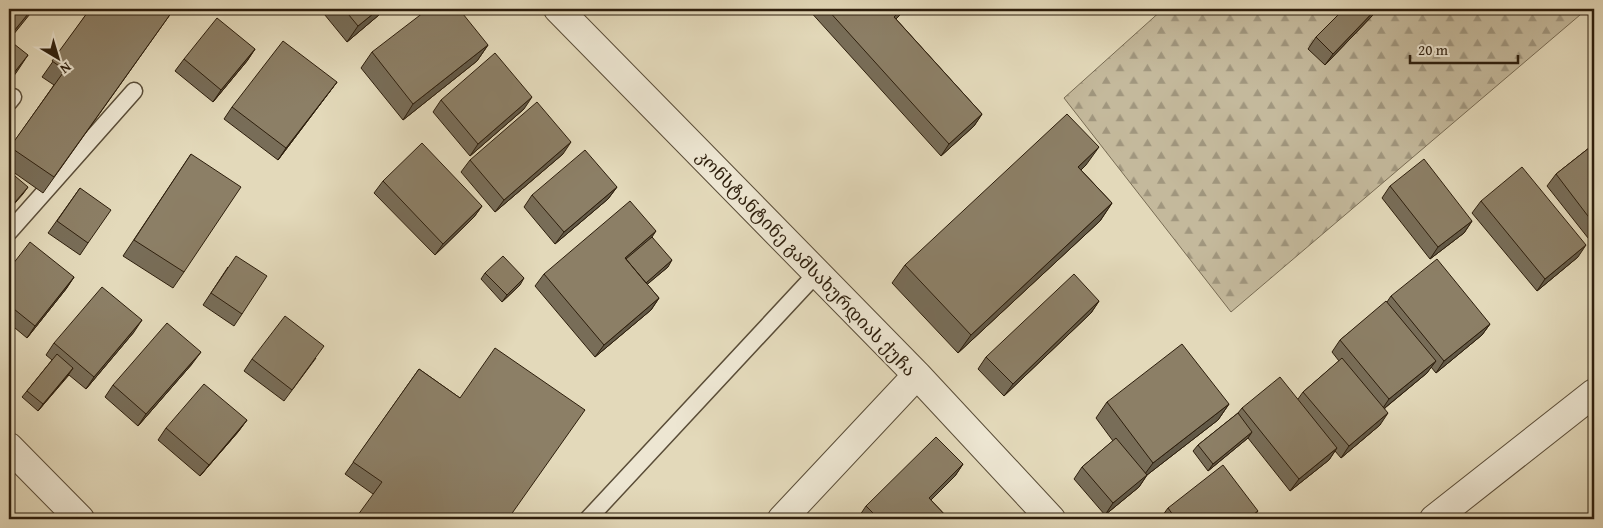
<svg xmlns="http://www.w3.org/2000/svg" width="1603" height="528" font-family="'Gentium Book Plus','Noto Serif Georgian',serif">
<defs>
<pattern id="forest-firs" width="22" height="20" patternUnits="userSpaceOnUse" patternTransform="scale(1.25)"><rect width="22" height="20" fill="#c4b99c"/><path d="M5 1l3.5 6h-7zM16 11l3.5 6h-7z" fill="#a0967e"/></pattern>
</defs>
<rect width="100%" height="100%" fill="#e3d9ba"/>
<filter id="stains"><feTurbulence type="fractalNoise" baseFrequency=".004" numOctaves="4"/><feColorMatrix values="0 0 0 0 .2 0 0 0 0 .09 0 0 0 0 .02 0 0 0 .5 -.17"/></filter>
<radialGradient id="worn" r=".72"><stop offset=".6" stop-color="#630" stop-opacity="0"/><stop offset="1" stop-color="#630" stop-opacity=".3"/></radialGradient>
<path fill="url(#forest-firs)" stroke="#786c54" d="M1163 9H1587L1231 312 1064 98Z"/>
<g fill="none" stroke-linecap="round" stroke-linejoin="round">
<g stroke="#5a4d38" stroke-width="19">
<path id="service" d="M9 102 13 97
M9 232 134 91
M588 519 816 274"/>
</g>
<g stroke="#5a4d38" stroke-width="30">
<path id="minor" d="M558 9 917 375 1051 519
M782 519 917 375
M1434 519 1594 393"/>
</g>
<g stroke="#5a4d38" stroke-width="30">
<path id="tertiary" d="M9 447 80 519"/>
</g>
<use href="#service" stroke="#ede6d2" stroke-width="16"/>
<use href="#minor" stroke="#ede6d2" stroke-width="28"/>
<use href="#tertiary" stroke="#ede6d2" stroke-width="28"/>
</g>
<path fill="#786d58" stroke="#2d1e0c" d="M90 9H174L43 193 9 169V149L54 85 42 77Z
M320 9H386L347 42Z
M808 9H905L900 15 896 19 982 114 974 126 941 156Z
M1344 9H1377L1372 16 1325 65 1308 49 1316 37Z
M488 45 477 61 403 120 361 68 372 52Z
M255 49 247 61 213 102 175 71 184 59Z
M337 82 278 160 224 119 232 107Z
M441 100 524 109 470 156 433 112Z
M1594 144V242L1592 243 1547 186 1556 174Z
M191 154 184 272 173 288 123 256Z
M563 154 495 212 461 172 470 160Z
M1086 165 1081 170 1112 203 1100 221 958 353 892 283 905 265Z
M383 181 482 206 474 217 435 255 374 193Z
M1390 186 1472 221 1464 233 1430 259 1382 198Z
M617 187 608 199 555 244 524 207 532 195Z
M80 188 88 243 80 255 48 233Z
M1481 201 1578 257 1537 291 1472 213Z
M652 237 668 267 647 284 659 298 651 310 595 357 535 286 544 274Z
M228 267 242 314 234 326 203 305Z
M9 269 74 277 66 289 27 338 9 323Z
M485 273 520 285 502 302 481 279Z
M1391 296 1490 324 1482 335 1436 373 1431 367 1427 373 1385 408 1380 425 1341 458 1335 451 1329 460 1290 491 1248 438 1208 471 1193 451 1198 445 1238 413 1242 408 1298 399 1303 392 1339 361 1332 352 1340 340 1387 302Z
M1099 301 1091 313 1004 396 978 369 986 357Z
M134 332 86 389 69 375 38 411 22 397 52 360 46 355 54 343Z
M316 358 284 401 244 371 252 359Z
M192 364 138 426 105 397 113 385Z
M419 369 460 398 585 410 373 494 345 474Z
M1107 402 1229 404 1218 420 1147 475 1139 487 1105 515 1074 479 1082 467 1113 441 1096 418Z
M247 420 238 432 200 476 158 440 166 428Z
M963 464 955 476 931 500 946 516 944 519H859L858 518 866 506Z
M1168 508 1252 519H1160Z"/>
<path fill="#625947" stroke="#2d1e0c" d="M32 9H34L9 40V37Z
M379 9H386L347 42 358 26Z
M902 9H905L900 15 886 29 894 17Z
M1376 9H1377L1372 16 1325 65 1333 54Z
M488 45 477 61 403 120 413 104Z
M255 49 247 61 213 102 221 90Z
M28 55 16 73 9 82V79Z
M337 82 328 94 278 160 286 148Z
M532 97 524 109 470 156 478 144Z
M982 114 974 126 941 156 949 144Z
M571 142 563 154 495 212 504 200Z
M1099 147 1086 165 1066 185 1078 167Z
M28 187 23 194 9 210V209Z
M617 187 608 199 555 244 564 232Z
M1112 203 1100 221 958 353 971 335Z
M482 206 474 217 435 255 443 244Z
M1472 221 1464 233 1430 259 1438 247Z
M656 231 648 243 622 265 625 258Z
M1586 245 1578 257 1537 291 1545 279Z
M672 260 668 267 637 293 641 287Z
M74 277 66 289 27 338 35 326Z
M524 278 520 285 502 302 507 295Z
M659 298 651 310 595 357 604 345Z
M1099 301 1091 313 1004 396 1013 384Z
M142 320 134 332 86 389 94 377Z
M1490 324 1482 335 1436 373 1444 361Z
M201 352 192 364 138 426 146 414Z
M1436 361 1427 373 1381 411 1389 399Z
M73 368 69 374 38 411 43 404Z
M1229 404 1218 420 1147 475 1139 487 1105 515 1113 503 1142 478 1153 463Z
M1388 413 1380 425 1341 458 1349 446Z
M247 420 238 432 200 476 209 465Z
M1252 432 1248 438 1208 471 1213 464Z
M1337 448 1329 460 1290 491 1299 479Z
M963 464 955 476 921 510 929 498Z
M1258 511 1252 519H1247Z"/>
<path fill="#8c7f66" stroke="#2d1e0c" d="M9 9H32L9 37Z
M90 9H174L54 177 10 147 65 70 52 61Z
M344 9H379L358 26Z
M428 9H459L488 45 413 104 372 52Z
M827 9H902L894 17 982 114 949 144Z
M1344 9H1376L1333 54 1316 37Z
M217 18 255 49 221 90 184 59Z
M9 40 28 55 9 79Z
M283 41 337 82 286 148 232 107Z
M495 53 532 97 478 144 441 100Z
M537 102 571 142 504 200 470 160Z
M1067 114 1099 147 1078 167 1112 203 971 335 905 265Z
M422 143 482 206 443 244 383 181Z
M1594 144V224L1556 174Z
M585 150 617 187 564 232 532 195Z
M191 154 241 187 184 272 134 240Z
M1424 159 1472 221 1438 247 1390 186Z
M1522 167 1586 245 1545 279 1481 201Z
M9 171 28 187 9 209 11 206 9 204Z
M80 188 111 210 88 243 57 221Z
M630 201 656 231 625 258 659 298 604 345 544 274Z
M652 237 672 260 646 283 626 259Z
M30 242 74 277 35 326 9 305V269Z
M236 256 267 276 242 314 211 293Z
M503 256 524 278 507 295 485 273Z
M1437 259 1490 324 1444 361 1391 296Z
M1074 274 1099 301 1013 384 986 357Z
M102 287 142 320 94 377 54 343Z
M1386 301 1436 361 1389 399 1340 340Z
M285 316 324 346 292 390 252 359Z
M167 323 201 352 146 414 113 385Z
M1182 344 1229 404 1153 463 1107 402Z
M495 348 585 410 508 519H355L382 482 353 462 419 369 460 398Z
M57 354 73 368 43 404 27 391Z
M1342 358 1388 413 1349 446 1303 392Z
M1280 377 1337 448 1299 479 1242 408Z
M204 384 247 420 209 465 166 428Z
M1238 413 1252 432 1213 464 1198 445Z
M936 437 963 464 929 498 946 516 943 519H879L866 506Z
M1116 438 1147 475 1113 503 1082 467Z
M1223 465 1258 511 1247 519H1176L1168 508Z"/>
<g text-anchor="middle" stroke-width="4" stroke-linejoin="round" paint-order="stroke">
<g font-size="18" fill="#2d1e0c" stroke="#ede6d2">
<text transform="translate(806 263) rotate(46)" y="6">კონსტანტინე გამსახურდიას ქუჩა</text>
</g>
</g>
<rect width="1603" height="528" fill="none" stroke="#e3d9ba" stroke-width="30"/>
<rect x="10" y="10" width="1583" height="508" fill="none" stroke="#2d1e0c" stroke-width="2.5"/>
<rect x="15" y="15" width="1573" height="498" fill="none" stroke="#2d1e0c"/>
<g transform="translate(58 58) rotate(142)" stroke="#ede6d2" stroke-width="4" paint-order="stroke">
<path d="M0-4L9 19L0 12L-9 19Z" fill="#2d1e0c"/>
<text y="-8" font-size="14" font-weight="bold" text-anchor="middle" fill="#2d1e0c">N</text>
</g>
<path d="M1410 55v8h108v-8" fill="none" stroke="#2d1e0c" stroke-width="2.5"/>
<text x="1418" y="55" font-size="15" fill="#2d1e0c" stroke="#ede6d2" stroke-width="4" paint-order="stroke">20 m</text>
<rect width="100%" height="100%" filter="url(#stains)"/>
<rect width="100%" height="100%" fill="url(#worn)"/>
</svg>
